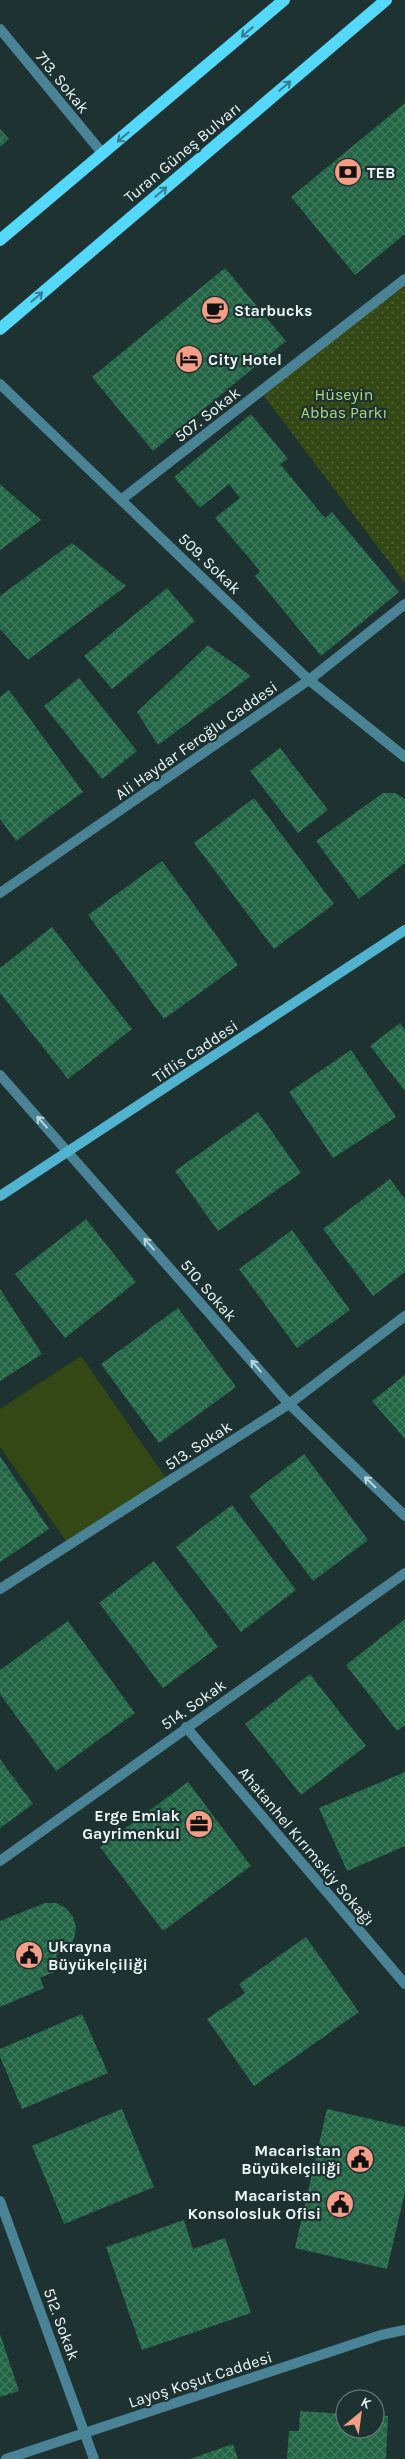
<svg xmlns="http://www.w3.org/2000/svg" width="405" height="2459" font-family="Karla,sans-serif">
<defs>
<pattern id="park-dots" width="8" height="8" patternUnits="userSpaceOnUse" patternTransform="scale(1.25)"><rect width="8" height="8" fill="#344815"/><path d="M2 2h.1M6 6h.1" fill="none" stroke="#526338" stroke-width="1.8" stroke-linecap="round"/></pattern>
<pattern id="building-cross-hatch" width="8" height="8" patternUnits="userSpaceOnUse" patternTransform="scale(1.25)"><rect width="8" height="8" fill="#216544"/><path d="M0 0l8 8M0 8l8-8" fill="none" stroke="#417c60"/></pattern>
</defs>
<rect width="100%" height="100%" fill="#1e3231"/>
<path fill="#344815" d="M81 1356 168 1481 69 1545 0 1447V1409Z"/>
<path fill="url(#park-dots)" d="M405 279V583L261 392Z"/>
<path fill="url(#building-cross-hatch)" d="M405 103V234L355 275 291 197Z
M0 129 9 139 0 147Z
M225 268 286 341 153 451 92 377Z
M251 414 288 459 280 464 325 518 332 512 399 592 321 656 255 576 260 571 215 518 240 498 229 484 200 508 174 477Z
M0 484 41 520 0 550Z
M72 543 126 586 28 660 0 629V596Z
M167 588 195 621 112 689 84 656Z
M208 645 251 676 158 745 137 712Z
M79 678 137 751 102 779 44 706Z
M9 690 83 792 16 841 0 819V697Z
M280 748 328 810 298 833 250 771Z
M383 793H395L405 799V863L359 899 316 841Z
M254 798 334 904 274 949 194 843Z
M162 861 238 965 164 1019 88 915Z
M52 927 132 1029 68 1079 0 993V968Z
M400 1023 405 1030V1091L370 1046Z
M351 1050 396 1117 333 1158 289 1092Z
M258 1112 301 1173 218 1231 175 1171Z
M390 1179 405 1199V1272L373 1296 323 1229Z
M86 1219 136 1282 65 1338 15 1274Z
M292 1230 350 1310 297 1348 239 1269Z
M0 1289 42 1354 0 1381Z
M178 1308 236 1387 159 1443 101 1364Z
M405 1375V1439L372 1401Z
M304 1454 368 1540 313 1581 249 1496Z
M0 1456 49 1529 0 1562Z
M232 1505 296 1590 241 1632 176 1547Z
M154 1561 218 1647 163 1688 99 1603Z
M405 1619V1725L397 1731 346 1665Z
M68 1621 135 1713 56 1771 0 1694V1670Z
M310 1674 366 1746 301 1795 245 1724Z
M0 1759 33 1804 0 1828Z
M405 1772V1846L347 1871 319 1808Z
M188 1782 251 1866 163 1931 100 1847Z
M45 1903H56L66 1908 73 1917 76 1927 74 1939 68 1949 56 1955 61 1969 40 1978 44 1988 0 2007V1921Z
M306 1937 359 2012 254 2086 207 2019 245 1993 239 1984Z
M82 2014 108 2073 22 2109 0 2057V2049Z
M122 2109 154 2187 64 2224 32 2146Z
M327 2109 405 2127V2192L387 2269 295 2248Z
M184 2220 193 2249 225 2238 251 2313 142 2350 106 2247Z
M0 2334 19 2391 0 2397Z
M300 2411 345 2414V2429H375V2415L388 2416 386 2459H287L289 2431H299Z
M233 2444 238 2459H190Z"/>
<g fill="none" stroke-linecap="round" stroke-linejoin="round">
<path stroke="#4a8395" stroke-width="10" d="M0 29 103 154
M0 384 309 680 405 757
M122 499 405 279
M0 893 309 680 405 604
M0 1075 289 1404 405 1516
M0 1589 289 1404 405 1316
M186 1727 405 1984
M0 1861 405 1573
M0 2201 94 2459
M6 2459 381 2335 405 2330"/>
<path stroke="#51b3d0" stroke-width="10" d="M0 1196 405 930"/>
<path stroke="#54d8fd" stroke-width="12" d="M0 240 284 0
M0 329 386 0"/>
</g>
<defs><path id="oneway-shaft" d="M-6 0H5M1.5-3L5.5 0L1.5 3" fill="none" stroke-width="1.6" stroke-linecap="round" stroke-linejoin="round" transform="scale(1.25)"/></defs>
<g stroke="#367d8d">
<use href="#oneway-shaft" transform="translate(247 32) rotate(140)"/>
<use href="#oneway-shaft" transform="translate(285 86) rotate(-40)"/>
<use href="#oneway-shaft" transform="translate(123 137) rotate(140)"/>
<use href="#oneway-shaft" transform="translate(161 192) rotate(-40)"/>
<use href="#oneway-shaft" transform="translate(37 297) rotate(-40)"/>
</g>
<g stroke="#bbd5da">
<use href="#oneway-shaft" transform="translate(42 1122) rotate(-132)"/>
<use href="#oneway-shaft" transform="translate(149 1244) rotate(-131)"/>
<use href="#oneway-shaft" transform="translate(256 1366) rotate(-131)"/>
<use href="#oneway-shaft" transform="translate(370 1482) rotate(-136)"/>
</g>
<defs>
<g id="bank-disc" transform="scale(1.4375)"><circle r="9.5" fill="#f49e87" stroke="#1e3231"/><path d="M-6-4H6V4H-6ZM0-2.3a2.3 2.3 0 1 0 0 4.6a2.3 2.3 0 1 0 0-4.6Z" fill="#111"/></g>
<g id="cafe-disc" transform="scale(1.4375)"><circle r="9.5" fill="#f49e87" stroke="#1e3231"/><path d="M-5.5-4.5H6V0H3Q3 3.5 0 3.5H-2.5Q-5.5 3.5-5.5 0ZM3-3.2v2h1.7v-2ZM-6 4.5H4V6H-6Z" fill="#111"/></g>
<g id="hotel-disc" transform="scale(1.4375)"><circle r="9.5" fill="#f49e87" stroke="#1e3231"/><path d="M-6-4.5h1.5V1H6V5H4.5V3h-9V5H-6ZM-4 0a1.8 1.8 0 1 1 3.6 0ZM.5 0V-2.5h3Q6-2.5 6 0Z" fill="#111"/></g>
<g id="office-disc" transform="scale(1.4375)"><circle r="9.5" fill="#f49e87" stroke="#1e3231"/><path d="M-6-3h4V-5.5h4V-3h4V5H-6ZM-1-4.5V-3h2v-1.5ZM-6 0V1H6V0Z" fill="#111"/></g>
<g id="civic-disc" transform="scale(1.4375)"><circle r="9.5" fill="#f49e87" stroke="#1e3231"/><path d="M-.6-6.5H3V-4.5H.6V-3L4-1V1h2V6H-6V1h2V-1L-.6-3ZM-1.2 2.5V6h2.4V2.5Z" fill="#111"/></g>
</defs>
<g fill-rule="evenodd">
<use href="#bank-disc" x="348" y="172"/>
<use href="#cafe-disc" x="215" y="310"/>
<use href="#hotel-disc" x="189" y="359"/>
<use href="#office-disc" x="199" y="1824"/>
<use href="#civic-disc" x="29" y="1955"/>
<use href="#civic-disc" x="360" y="2159"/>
<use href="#civic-disc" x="340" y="2204"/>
</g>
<g text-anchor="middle" stroke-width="4.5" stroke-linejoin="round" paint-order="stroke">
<g font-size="16" fill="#ecf8f7" stroke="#1e3231">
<text transform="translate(63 82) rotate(51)" y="6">713. Sokak</text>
<text transform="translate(182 152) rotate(-40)" y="6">Turan Güneş Bulvarı</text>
<text transform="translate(207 414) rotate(-38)" y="6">507. Sokak</text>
<text transform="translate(210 563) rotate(44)" y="6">509. Sokak</text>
<text transform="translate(196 740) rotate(-35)" y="6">Ali Haydar Feroğlu Caddesi</text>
<text transform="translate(195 1051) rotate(-34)" y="6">Tiflis Caddesi</text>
<text transform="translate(209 1290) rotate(49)" y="6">510. Sokak</text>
<text transform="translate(198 1445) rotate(-33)" y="6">513. Sokak</text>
<text transform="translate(193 1704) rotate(-35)" y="6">514. Sokak</text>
<text transform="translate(307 1846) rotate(50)" y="6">Ahatanhel Kırımskiy Sokağı</text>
<text transform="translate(62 2324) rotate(70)" y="6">512. Sokak</text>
<text transform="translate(200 2379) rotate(-18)" y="6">Layoş Koşut Caddesi</text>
</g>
<g font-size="16" font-weight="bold" fill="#ecf8f7" stroke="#1e3231" text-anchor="start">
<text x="367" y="178">TEB</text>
<text x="234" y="316">Starbucks</text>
<text x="208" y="365">City Hotel</text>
<text x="180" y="1821" text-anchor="end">Erge Emlak<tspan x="180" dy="18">Gayrimenkul</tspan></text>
<text x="48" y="1952">Ukrayna<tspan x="48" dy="18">Büyükelçiliği</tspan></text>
<text x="341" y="2156" text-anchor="end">Macaristan<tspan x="341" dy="18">Büyükelçiliği</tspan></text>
<text x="321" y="2201" text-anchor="end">Macaristan<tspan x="321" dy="18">Konsolosluk Ofisi</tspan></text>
</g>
<g font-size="16" fill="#b2d783" stroke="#1e3231">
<text x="344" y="400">Hüseyin<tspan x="344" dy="18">Abbas Parkı</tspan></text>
</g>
</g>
<g transform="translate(360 2414) rotate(29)"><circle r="24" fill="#1e3231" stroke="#708180"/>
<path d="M0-4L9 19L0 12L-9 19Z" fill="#f49e87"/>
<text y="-8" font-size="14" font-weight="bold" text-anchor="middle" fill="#ecf8f7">K</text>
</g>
</svg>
